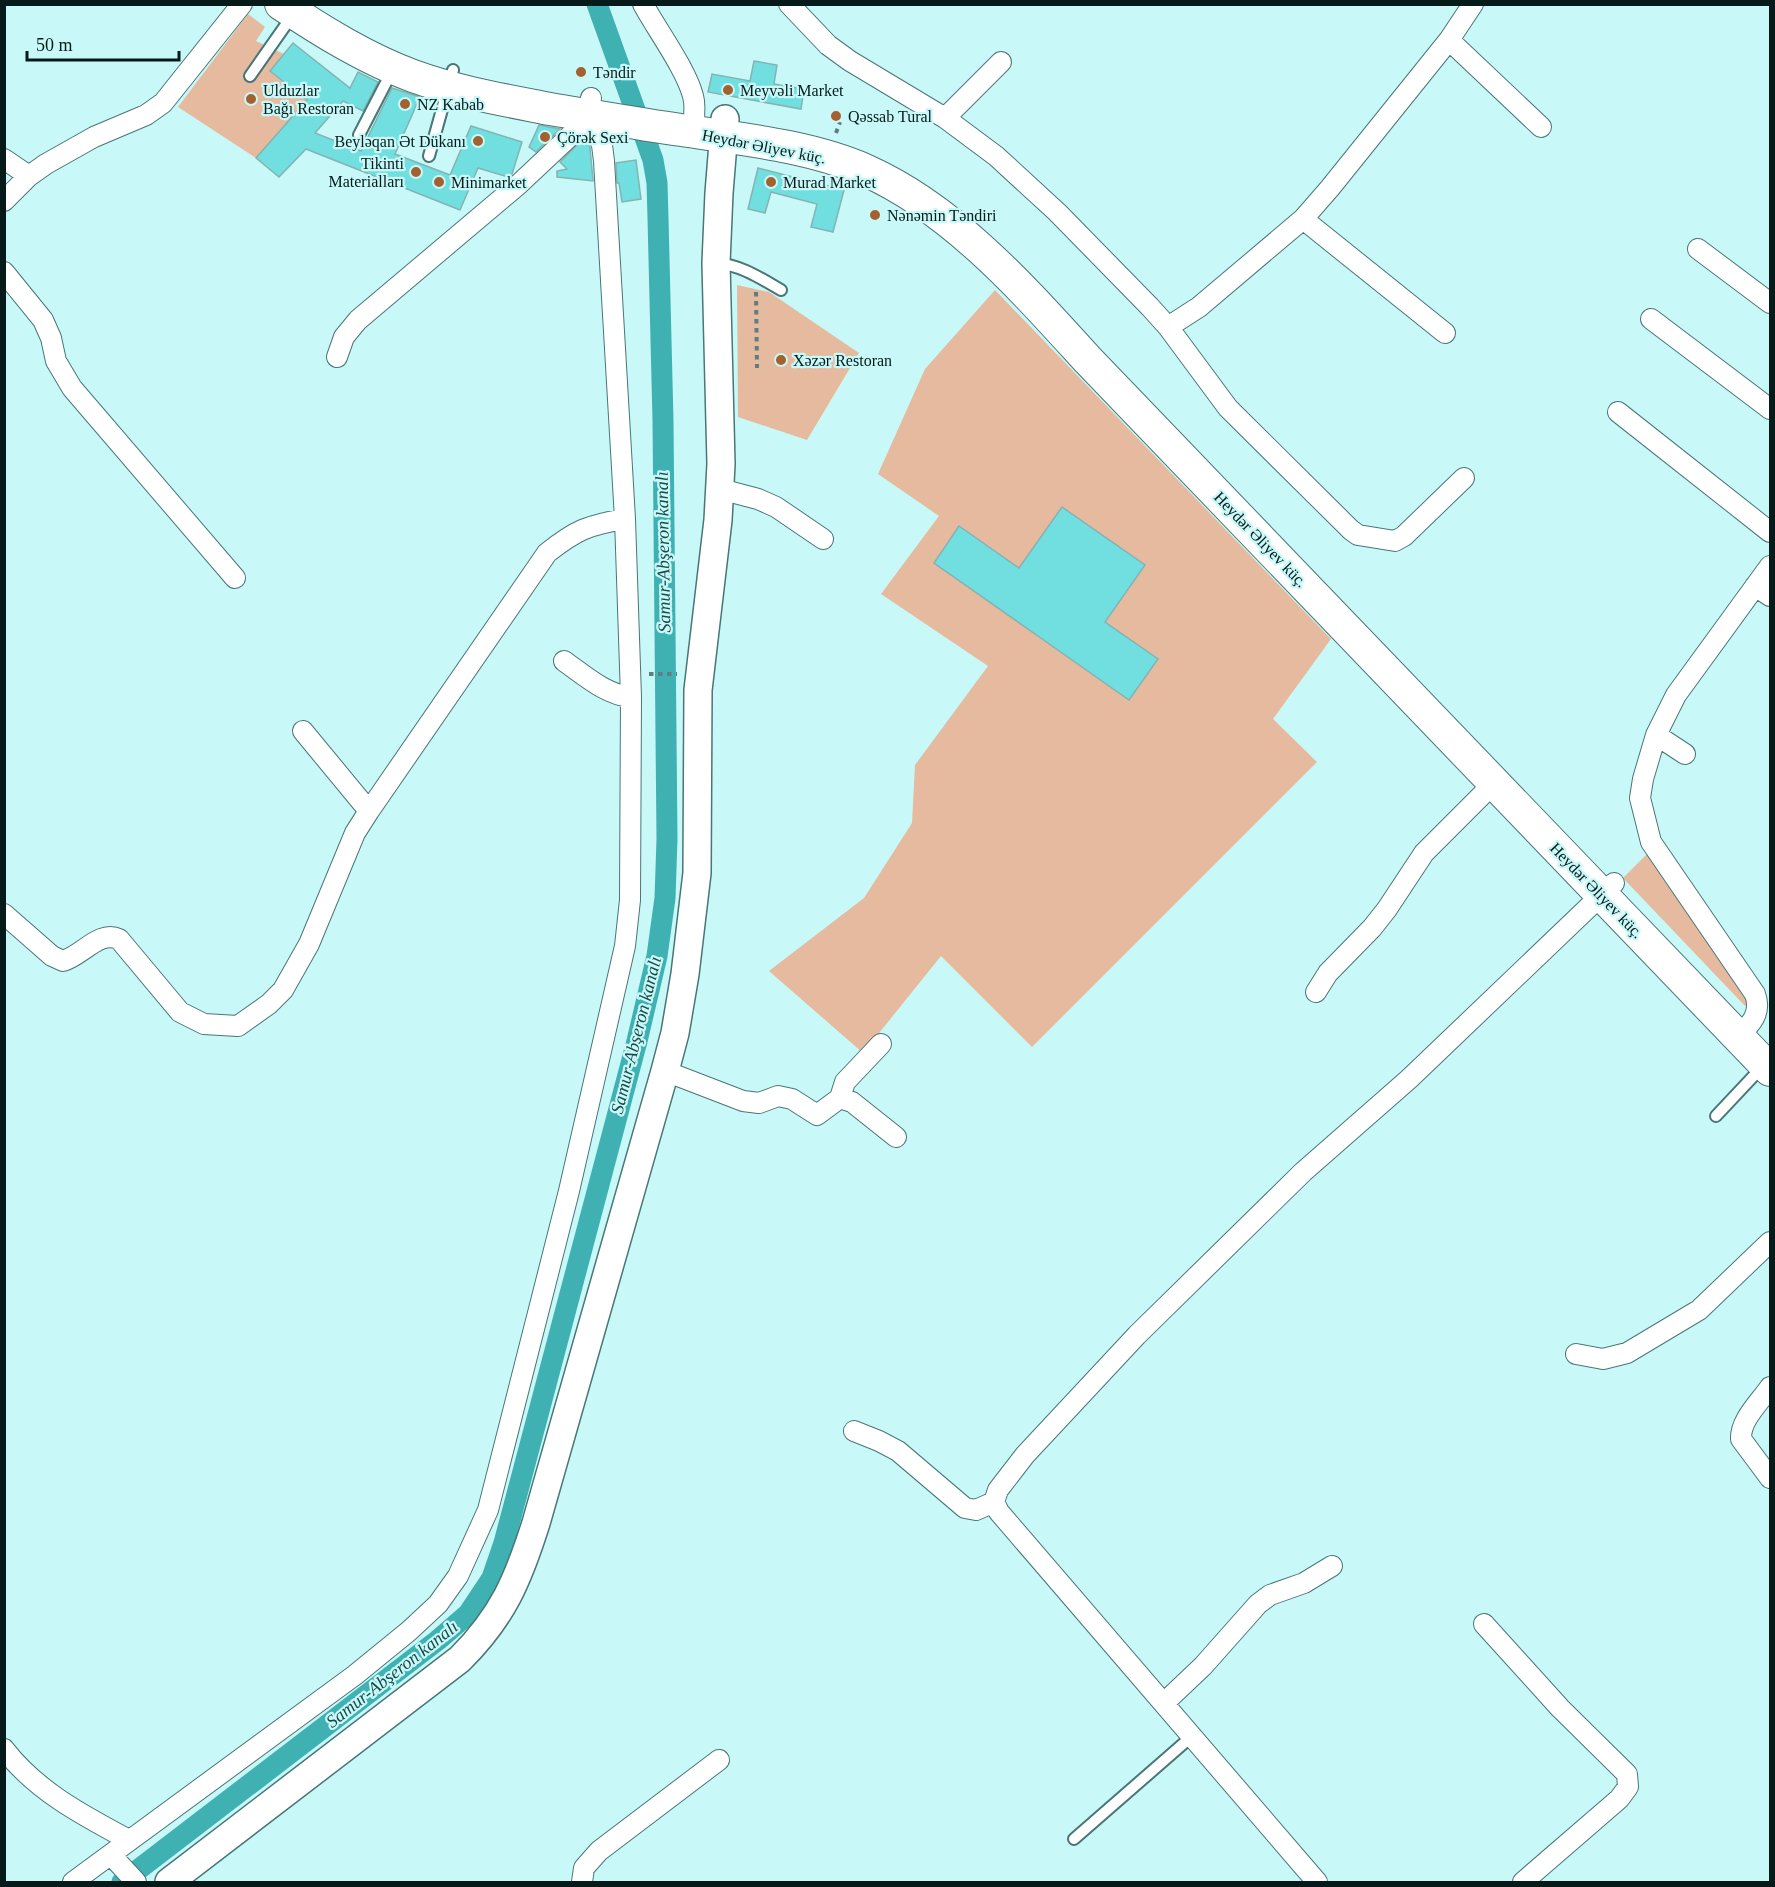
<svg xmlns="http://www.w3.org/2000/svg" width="1775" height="1887" font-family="Georgia,serif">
<rect width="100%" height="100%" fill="#c8f9f8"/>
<path fill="#e5ba9e" d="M248 14 265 27 256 41 284 54 270 71 307 100 256 158 178 107Z
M737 285 769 292 859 353 807 440 738 417Z
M995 290 1331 639 1273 719 1317 762 1032 1047 941 956 863 1053 769 971 864 898 912 823 915 765 988 666 881 594 939 516 878 474 925 369Z
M1647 854 1752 1000 1745 1006 1623 878Z"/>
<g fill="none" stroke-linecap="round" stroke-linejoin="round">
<path stroke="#3fb1b2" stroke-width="21" d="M122 1882 438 1640 468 1614 492 1578 504 1543 637 1041 657 956 665 898 667 839 663 421 658 218 657 183 653 160 597 4"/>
</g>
<path fill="#71dedf" stroke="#84b3b3" stroke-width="1.5" d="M293 43 350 88 358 72 378 82 363 111 343 101 315 133 361 151 392 88 420 97 395 154 450 175 471 126 522 142 512 174 508 177 478 168 460 210 306 149 279 177 256 158 307 100 270 71Z
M754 61 777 65 774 84 804 89 801 109 708 92 712 74 750 81Z
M539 125 560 129 536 152 529 147Z
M585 137 590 148 593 181 557 177V171L567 169 560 162Z
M636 160 641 199 622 202 619 183H617L616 163Z
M758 168 844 190 833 232 811 227 817 204 771 192 765 213 748 209Z
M1062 507 1145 565 1105 622 1158 659 1129 700 934 563 959 526 1019 568Z"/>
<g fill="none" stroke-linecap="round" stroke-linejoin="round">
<g stroke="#497676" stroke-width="14">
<path id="lane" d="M250 76 292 16
M359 135 392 71
M429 156 453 70
M716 263C741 265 760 278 781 290
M1716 1116 1763 1066
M1074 1839 1191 1737"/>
</g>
<g stroke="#497676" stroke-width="22">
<path id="street" d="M643 4C657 30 686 69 693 96 698 114 687 119 705 134
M789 4 828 45 850 61 945 118 996 156 1057 212 1150 307 1168 327 1228 408 1351 530 1358 535 1395 541 1404 536 1464 478
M1449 40 1541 127
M945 118 1001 62
M4 159 29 176
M4 201 29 176 46 164 94 137 146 115 163 103 242 4
M1303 219 1445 333
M1698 249 1770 303
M4 272 43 320 51 338 56 361 72 388 235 578
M1651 319 1770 409
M1168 327 1199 307 1303 219 1330 188 1449 40 1473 4
M337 357 344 337 358 320 519 184 568 138 589 115 591 98
M1618 412 1770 532
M720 489 758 499 776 507 823 539
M1755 586 1770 596
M564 661C584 675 606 695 631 697
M303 731 369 811
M1656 735 1685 754
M4 914 52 956 63 961C83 955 99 930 119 939L180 1012 204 1024 238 1026 269 1004 283 990 309 944 355 833 369 811 547 553C576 530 588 525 625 519
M1316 992 1328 973 1372 928 1387 909 1424 853 1495 782
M1738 1037C1751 1024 1762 1013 1755 994L1651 842 1640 798 1643 779 1656 735 1676 695 1770 566
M665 1071 743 1101 759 1103 778 1096 792 1099 817 1115 840 1098 852 1102 896 1137
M840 1098 845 1082 881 1044
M1576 1354 1603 1359 1627 1353 1699 1310 1770 1242
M1770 1387C1760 1402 1740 1420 1741 1439L1770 1478
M854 1431 879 1441 898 1451 965 1508 976 1510 994 1502
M1484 1624 1560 1708 1627 1774 1628 1787 1619 1799 1523 1882
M1164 1703 1203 1666 1258 1604 1270 1595 1304 1583 1332 1566
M4 1749C36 1791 84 1816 129 1840
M111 1855 136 1882
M73 1882 355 1675 409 1631 438 1604 458 1576 488 1510 569 1191 625 946 630 900 631 697 625 519 604 161 602 145 589 115
M582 1882 584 1868 599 1851 719 1760
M1317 1882 999 1512 994 1502 998 1490 1025 1455 1137 1335 1303 1172 1409 1079 1614 883"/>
</g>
<g stroke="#497676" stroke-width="30">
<path id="secondary" d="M169 1882 460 1659C503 1616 518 1580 536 1523L665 1071 675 1033 685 974 697 873 698 690 718 520 721 464 716 263 719 193 725 119"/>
</g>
<g stroke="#497676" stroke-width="34">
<path id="primary" d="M281 4C323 32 367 59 413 76 457 92 504 100 550 109 594 116 637 124 681 130 741 139 811 146 867 171 954 210 1024 290 1087 359L1770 1070"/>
</g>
<path stroke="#5e7f7e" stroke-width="4" stroke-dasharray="4.5 4.5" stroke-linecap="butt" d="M836 133 840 122
M756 292 757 368
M649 674H677"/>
<use href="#lane" stroke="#fff" stroke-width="10"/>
<use href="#street" stroke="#fff" stroke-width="20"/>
<use href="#secondary" stroke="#fff" stroke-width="27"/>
<use href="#primary" stroke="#fff" stroke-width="32"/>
</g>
<g fill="#a4612f" stroke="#c8f9f8" stroke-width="2">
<circle cx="581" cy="72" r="6"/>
<circle cx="728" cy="90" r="6"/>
<circle cx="251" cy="99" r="6"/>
<circle cx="405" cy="104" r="6"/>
<circle cx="836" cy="116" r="6"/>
<circle cx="545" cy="137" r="6"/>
<circle cx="478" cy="141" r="6"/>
<circle cx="416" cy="172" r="6"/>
<circle cx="439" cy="182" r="6"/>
<circle cx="771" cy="182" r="6"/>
<circle cx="875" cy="215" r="6"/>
<circle cx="781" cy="360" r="6"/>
</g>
<g text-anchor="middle" stroke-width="4.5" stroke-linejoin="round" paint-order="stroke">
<g font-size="16" fill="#071a1a" stroke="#c8f9f8" text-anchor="start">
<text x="593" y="78">Təndir</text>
<text x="263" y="96">Ulduzlar<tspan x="263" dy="18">Bağı Restoran</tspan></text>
<text x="740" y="96">Meyvəli Market</text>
<text x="417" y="110">NZ Kabab</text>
<text x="848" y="122">Qəssab Tural</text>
<text x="557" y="143">Çörək Sexi</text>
<text x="466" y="147" text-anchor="end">Beyləqan Ət Dükanı</text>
<text x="404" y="169" text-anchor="end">Tikinti<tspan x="404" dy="18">Materialları</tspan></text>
<text x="451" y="188">Minimarket</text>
<text x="783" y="188">Murad Market</text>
<text x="887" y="221">Nənəmin Təndiri</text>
<text x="793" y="366">Xəzər Restoran</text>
</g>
<g font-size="16" fill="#071a1a" stroke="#c8f9f8">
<text transform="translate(764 146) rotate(11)" y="6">Heydər Əliyev küç.</text>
<text transform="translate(1261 539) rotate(46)" y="6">Heydər Əliyev küç.</text>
<text transform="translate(1597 890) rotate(46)" y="6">Heydər Əliyev küç.</text>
</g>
<g font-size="18" font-style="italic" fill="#184a4a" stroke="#c8f9f8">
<text transform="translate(663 552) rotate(-91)" y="6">Samur-Abşeron kanalı</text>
<text transform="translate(636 1035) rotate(-76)" y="6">Samur-Abşeron kanalı</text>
<text transform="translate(392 1674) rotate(-38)" y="6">Samur-Abşeron kanalı</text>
</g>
</g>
<rect width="1775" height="1887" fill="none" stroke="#071a1a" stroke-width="12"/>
<path d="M27 51v9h152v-9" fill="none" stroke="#071a1a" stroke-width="3"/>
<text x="36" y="51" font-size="18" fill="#071a1a" stroke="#c8f9f8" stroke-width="4.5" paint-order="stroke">50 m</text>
</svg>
